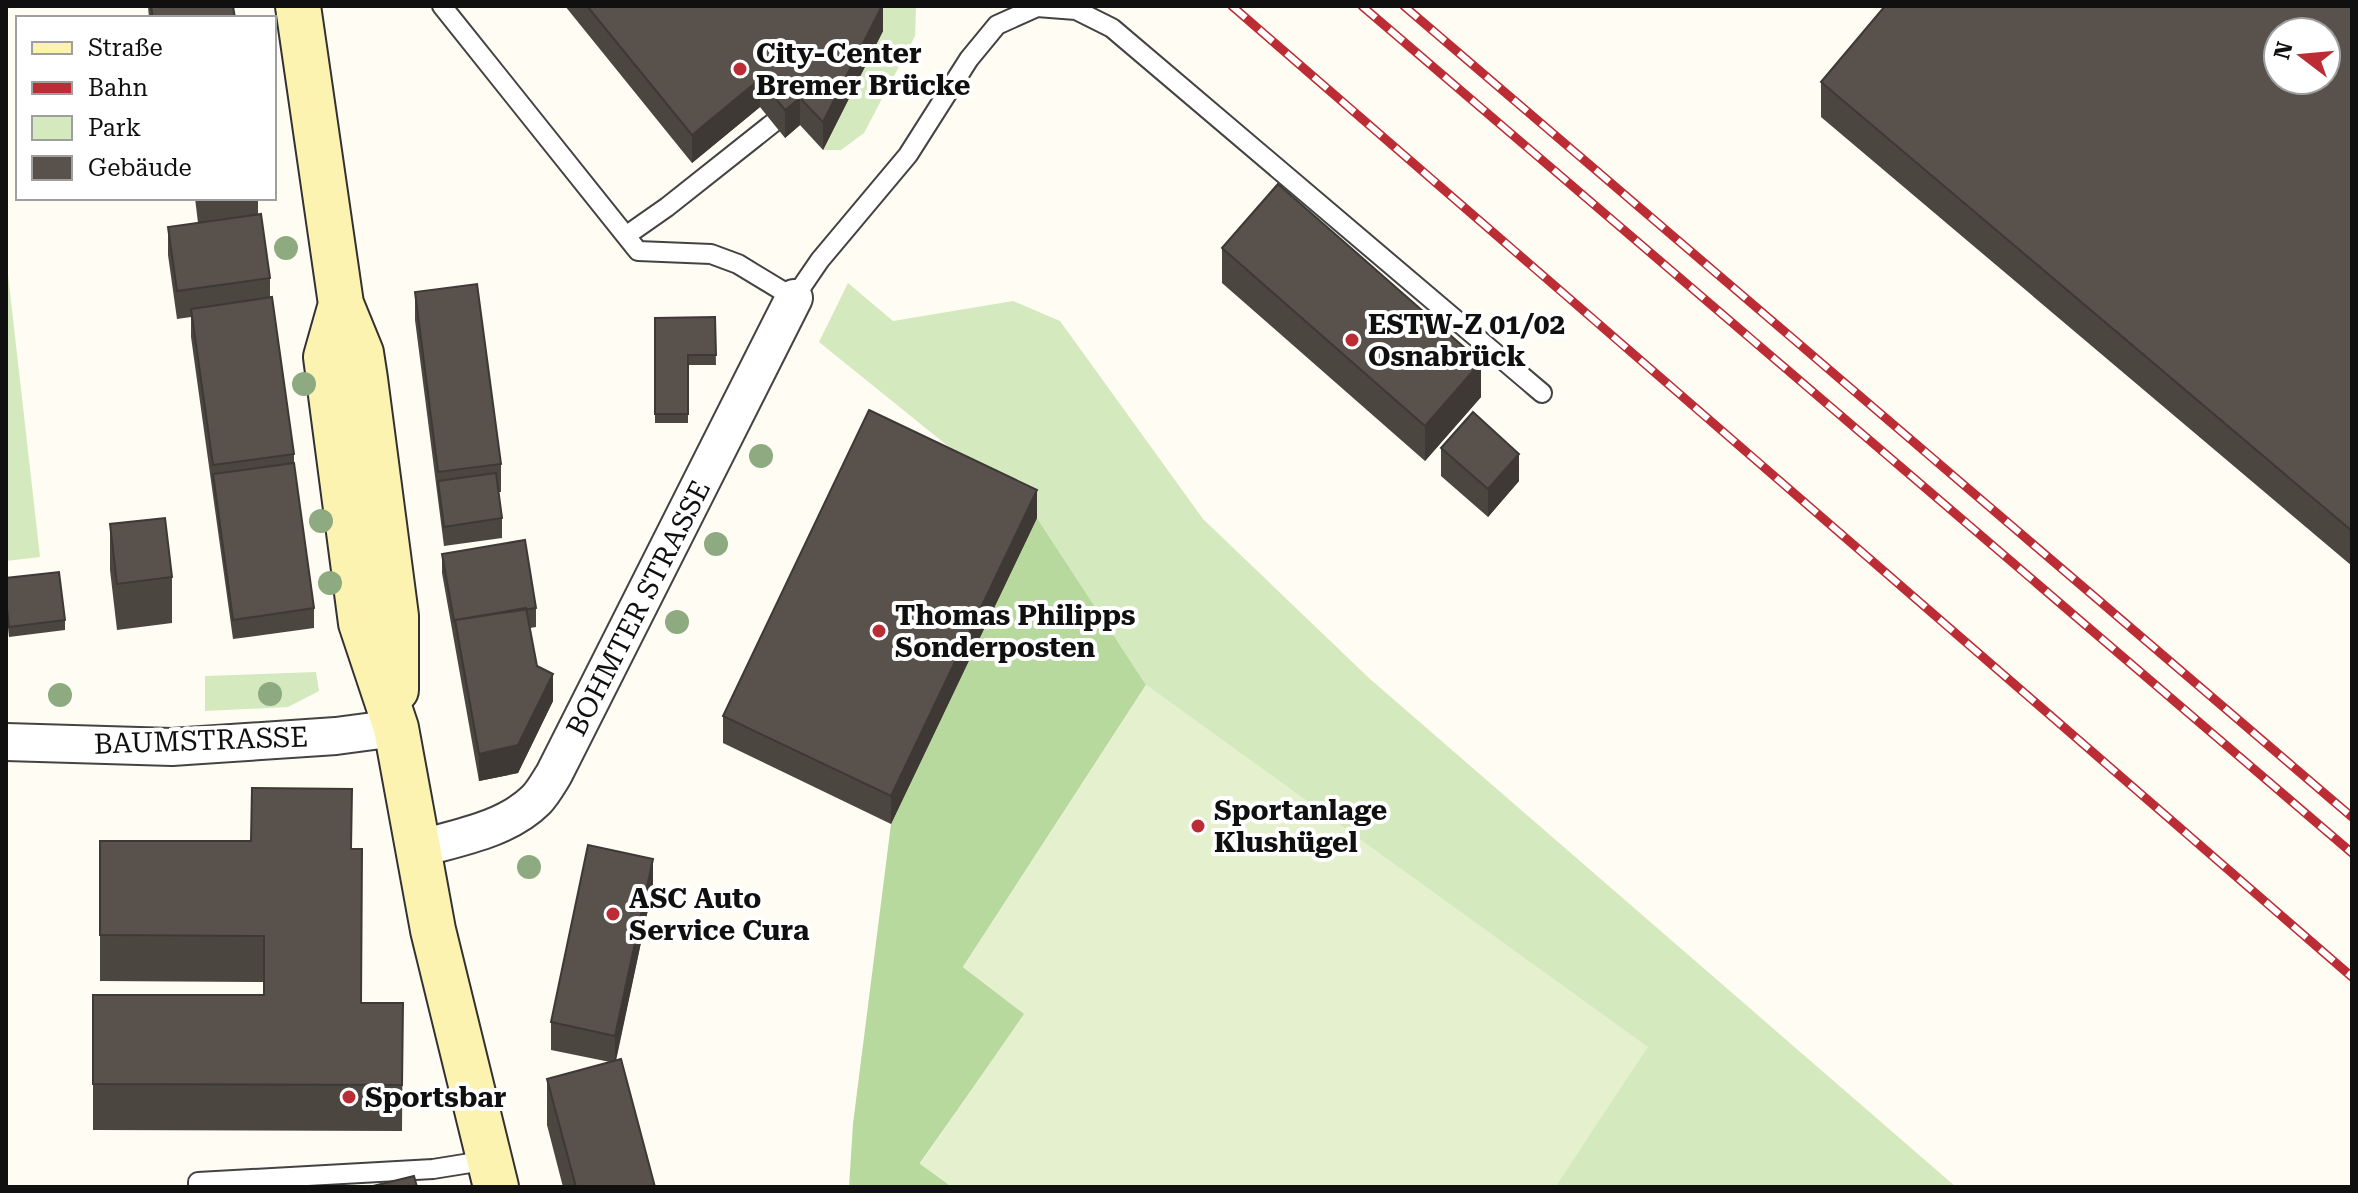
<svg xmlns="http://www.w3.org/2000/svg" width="2358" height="1193" font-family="'Roboto Serif',serif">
<rect width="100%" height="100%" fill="#fefcf3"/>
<path fill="#d4e9bd" d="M883 6H916L915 36 864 133 841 150H823L883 31Z
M6 257 40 557 6 561Z
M848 283 893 321 1013 301 1060 321 1203 519 1370 679 1956 1187H1555L1647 1047 1146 685 1037 518 819 342Z
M316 672 319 691 288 707 205 711V676Z"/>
<path fill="#b8d99d" d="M1037 518 1146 685 963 967 1025 1014 920 1163 952 1187H849L853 1124 891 824Z"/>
<path fill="#e5f0cf" d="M1146 685 1648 1047 1555 1187H952L920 1164 1024 1014 963 967Z"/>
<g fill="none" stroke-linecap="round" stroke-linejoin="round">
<g stroke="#434343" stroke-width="22">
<path id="lane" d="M442 6 638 251 711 254 738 264 794 298 820 260 908 155 969 59 997 25 1037 7 1076 10 1112 28 1542 393
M627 235 667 207 773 123
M198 1187V1182L433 1169 489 1160"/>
</g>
<g stroke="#434343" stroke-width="40">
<path id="street" d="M6 742 172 747 336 736 396 728
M418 849C456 838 506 830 536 800 543 793 549 782 554 774L794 298"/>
</g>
<g stroke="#323232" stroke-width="48">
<path id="secondary" d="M298 6 341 304 361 353 365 379 396 616V690
M341 304 326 357 361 623 396 728 433 930 496 1187"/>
</g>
<use href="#lane" stroke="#fff" stroke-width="18"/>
<use href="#street" stroke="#fff" stroke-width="36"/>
<use href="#secondary" stroke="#fcf3b1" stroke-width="44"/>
<g stroke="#bc2c34" stroke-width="9">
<path id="rail" d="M1232 6 2352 977
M1362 6 2352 853
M1404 6 2352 817"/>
</g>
<use href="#rail" stroke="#fff" stroke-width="6" stroke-dasharray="18" stroke-linecap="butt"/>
</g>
<g fill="#8daa80">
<circle cx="286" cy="248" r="12"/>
<circle cx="304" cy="384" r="12"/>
<circle cx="761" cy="456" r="12"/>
<circle cx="321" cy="521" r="12"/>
<circle cx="716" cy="544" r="12"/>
<circle cx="330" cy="583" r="12"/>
<circle cx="677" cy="622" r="12"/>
<circle cx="270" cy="694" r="12"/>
<circle cx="60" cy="695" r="12"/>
<circle cx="529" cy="867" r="12"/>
</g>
<path fill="#4c4641" d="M148 6H233L235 18H149Z
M565 6H883V31L823 150 800 125 785 138 760 107 692 163Z
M2352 6V566L1821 117V82Z
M195 198H258V215L270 278V297L294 454V463L314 608V628L233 639 191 337V317L177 319 168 255V227L198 223Z
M1222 248 1481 397 1425 461 1222 283Z
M415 292 501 464V492H498L502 518V538L444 546 415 320Z
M715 317 716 365H688V423H655V318Z
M1441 448 1519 481 1488 517 1441 476Z
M1037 518 891 824 723 743V716Z
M110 524 172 577V623L117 630 110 570Z
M442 554 536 608V627L530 628 537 666 553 701 518 773 479 781 442 573Z
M6 578 65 620V630L9 637 6 609Z
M100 841 352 849 361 1003H403L402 1131 93 1130V995H264V982L100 981Z
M653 886 616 1061 655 1187H563L547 1125V1079L610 1062 551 1050V1022Z"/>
<path fill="#3e3935" d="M882 6H883V31L823 150V122Z
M760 79V107L692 163V135Z
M800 98V125L785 138V110Z
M1481 362V397L1425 461V426Z
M1519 454V481L1488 517V489Z
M1037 490V518L891 824V796Z
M553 674V701L518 773 479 781V754Z
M653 859V886L615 1063V1036Z"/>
<path fill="#58514c" stroke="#3e3935" stroke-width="2" fill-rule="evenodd" d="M151 6H233L235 18H153Z
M587 6H882L823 122 800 98 785 110 760 79 692 135Z
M1885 6H2352V531L1821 82ZM2278 32H2326V80H2278Z
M1278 184 1481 362 1425 426 1222 248Z
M199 198H217L199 200Z
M261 214 270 278 177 291 168 227Z
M477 284 501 464 438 472 415 292Z
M272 297 294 454 213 465 191 309Z
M715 317 716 355H688V414H655V318Z
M869 410 1037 490 891 796 723 716Z
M1473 412 1519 454 1488 489 1441 448Z
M294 463 314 608 233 620 213 474Z
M496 473 502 518 444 527 438 481Z
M165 518 172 577 117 584 110 524Z
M525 540 536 608 455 620 454 621 442 554Z
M59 572 65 620 9 627 6 599V578Z
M526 608 537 666 553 674 518 745 479 754 455 620Z
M252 788 352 789 351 849H362L361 1003H403L402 1085 93 1084V995H264V936L100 935V841H251Z
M588 845 653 859 615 1036 551 1022Z
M621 1059 655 1187H576L547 1079Z
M414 1176 417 1187H369Z"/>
<g fill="#bc2c34" stroke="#fff" stroke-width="3">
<circle cx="740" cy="69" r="8"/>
<circle cx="1352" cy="340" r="8"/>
<circle cx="879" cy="631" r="8"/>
<circle cx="1198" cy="826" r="8"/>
<circle cx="613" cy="914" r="8"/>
<circle cx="349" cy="1097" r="8"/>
</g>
<g text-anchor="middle" stroke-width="8" stroke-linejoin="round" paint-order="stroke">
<g font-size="28" font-weight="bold" fill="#101010" stroke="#fff" text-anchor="start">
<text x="756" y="63">City-Center<tspan x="756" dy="32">Bremer Brücke</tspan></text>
<text x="1368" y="334">ESTW-Z 01/02<tspan x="1368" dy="32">Osnabrück</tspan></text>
<text x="895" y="625">Thomas Philipps<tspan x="895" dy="32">Sonderposten</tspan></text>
<text x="1214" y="820">Sportanlage<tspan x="1214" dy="32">Klushügel</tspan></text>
<text x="629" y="908">ASC Auto<tspan x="629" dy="32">Service Cura</tspan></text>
<text x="365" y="1107">Sportsbar</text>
</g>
<g font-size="28" fill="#101010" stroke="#fff">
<text transform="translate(638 608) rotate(-63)" y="10">BOHMTER STRASSE</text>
<text transform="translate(201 740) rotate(-2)" y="10">BAUMSTRASSE</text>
</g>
</g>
<rect width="2358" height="1193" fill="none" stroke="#101010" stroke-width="16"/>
<rect x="16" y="16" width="260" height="184" fill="#ffffff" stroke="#9f9f9f" stroke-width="2"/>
<rect x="32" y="42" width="40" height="12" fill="#fcf3b1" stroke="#9f9f9f" stroke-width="2"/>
<text x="88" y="56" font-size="24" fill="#101010">Straße</text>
<rect x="32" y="82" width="40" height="12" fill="#bc2c34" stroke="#9f9f9f" stroke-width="2"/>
<text x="88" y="96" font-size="24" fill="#101010">Bahn</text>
<rect x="32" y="116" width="40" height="24" fill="#d4e9bd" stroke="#9f9f9f" stroke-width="2"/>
<text x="88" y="136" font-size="24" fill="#101010">Park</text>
<rect x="32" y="156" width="40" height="24" fill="#58514c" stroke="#9f9f9f" stroke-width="2"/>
<text x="88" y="176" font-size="24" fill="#101010">Gebäude</text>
<g transform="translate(2302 56) rotate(286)"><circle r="38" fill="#ffffff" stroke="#9f9f9f" stroke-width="2"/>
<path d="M0-6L14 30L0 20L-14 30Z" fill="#bc2c34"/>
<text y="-12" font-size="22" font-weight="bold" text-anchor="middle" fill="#101010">N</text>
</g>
</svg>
